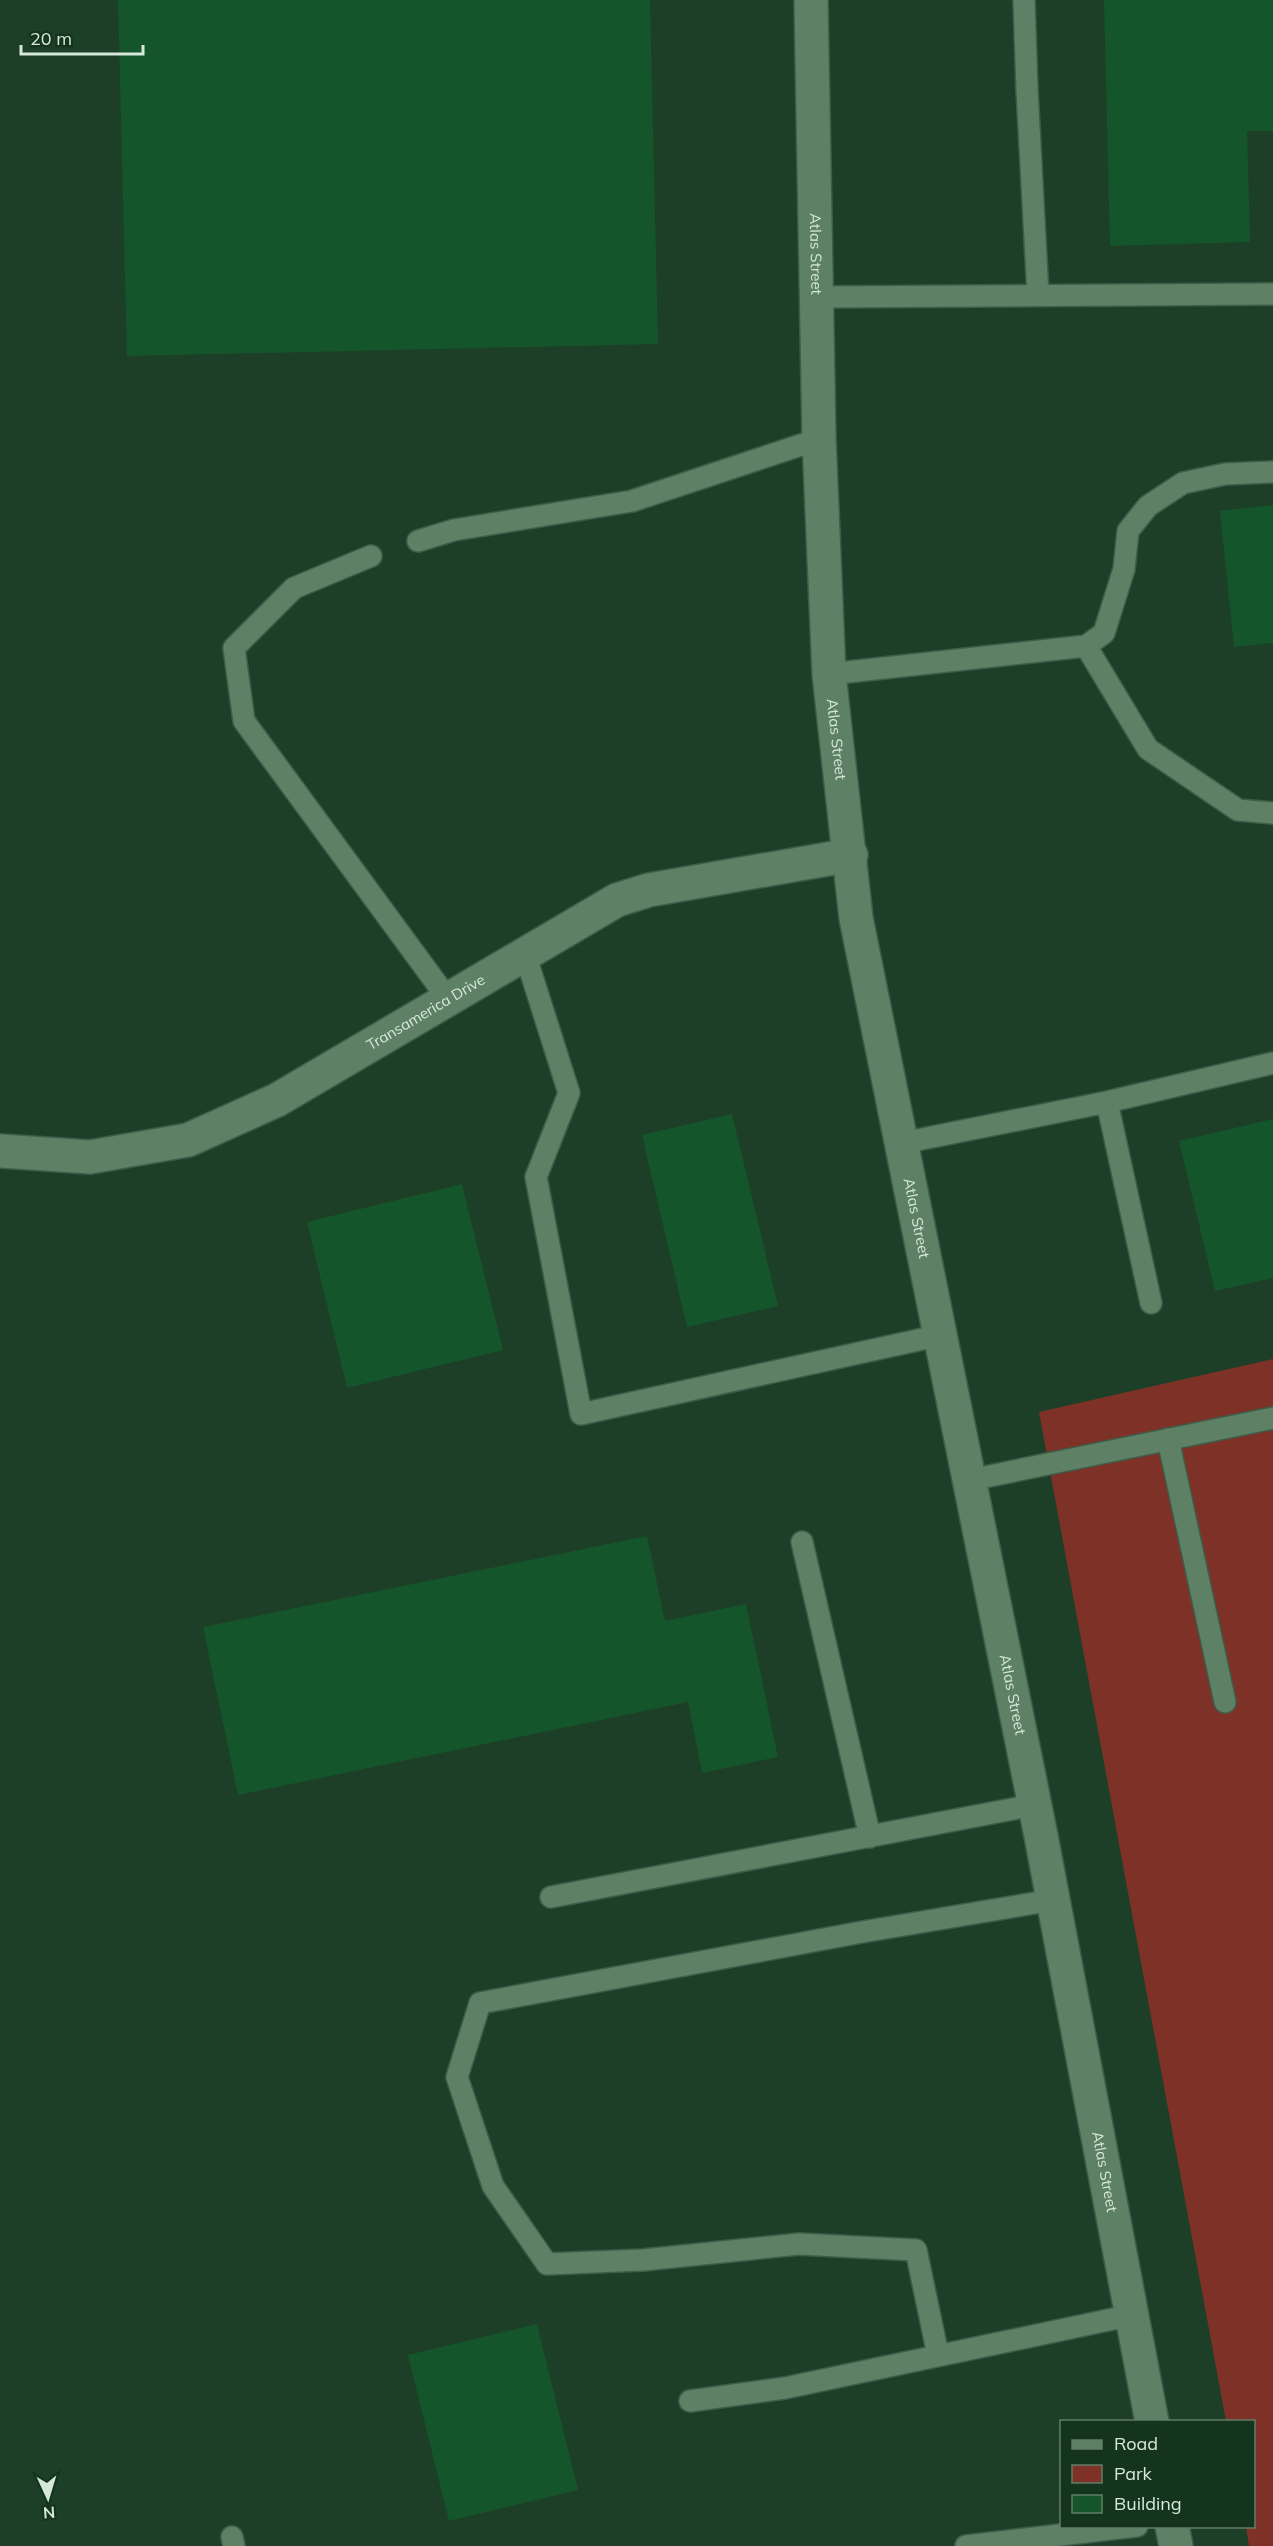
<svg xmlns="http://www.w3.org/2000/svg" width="1273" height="2546" font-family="Mulish,sans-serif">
<rect width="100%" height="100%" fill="#1e3f27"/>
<path fill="#7e3227" d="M1273 1359V2546H1249L1246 2527 1254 2526V2422L1226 2421 1039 1412Z"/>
<path fill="#14552b" d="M118 0H650L658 344 127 356Z
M1104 0H1273V131H1247L1250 242 1110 246Z
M1273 505V643L1234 647 1220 511Z
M732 1114 778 1306 687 1327 642 1135Z
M1273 1119V1278L1215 1291 1179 1141Z
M462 1184 503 1350 347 1388 307 1222Z
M647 1536 665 1621 746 1604 778 1757 702 1773 688 1702 238 1795 203 1627Z
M537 2324 578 2490 449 2521 408 2355Z"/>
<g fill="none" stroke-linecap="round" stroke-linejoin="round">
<g stroke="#3f5c48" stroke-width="24">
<path id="lane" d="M1024 0 1027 90 1038 295
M818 297 1273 294
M418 541 454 530 632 501 819 439
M371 556 294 588 234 648 244 721 448 999
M1086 646 1148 749 1238 810 1273 813
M829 674 1086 646 1104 633 1124 569 1128 531 1148 506 1183 483 1225 474 1273 472
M525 954 569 1093 536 1177 581 1414 941 1335
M1107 1102 1151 1303
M902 1143 1107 1102 1273 1063
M1168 1439 1225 1702
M970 1480 1273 1418
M802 1542 870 1837
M551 1897 1034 1805
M938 2355 916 2250 799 2244 643 2260 547 2264 493 2186 457 2077 480 2003 862 1932 1053 1900
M690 2401 785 2388 1132 2315
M232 2537 234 2546
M966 2546 1137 2526"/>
</g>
<g stroke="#3f5c48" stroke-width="36">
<g id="street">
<path id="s1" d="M0 1151 90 1157 188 1140 277 1100 617 900 649 890 851 855"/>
</g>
</g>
<g stroke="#3f5c48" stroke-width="36">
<g id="secondary">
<path id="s2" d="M811 0 819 439 829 674 856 918 1041 1836 1152 2422"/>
<path d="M1172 2526 1176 2546"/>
</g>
</g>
<use href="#lane" stroke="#5e8065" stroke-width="21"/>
<use href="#street" stroke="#5e8065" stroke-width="33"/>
<use href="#secondary" stroke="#5e8065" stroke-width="33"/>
</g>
<g text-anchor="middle" stroke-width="5" stroke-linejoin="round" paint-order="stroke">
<g font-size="15" fill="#d6e8d9" stroke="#14341d">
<text dy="5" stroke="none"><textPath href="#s2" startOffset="254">Atlas Street</textPath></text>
<text dy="5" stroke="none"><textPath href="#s2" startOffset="740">Atlas Street</textPath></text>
<text dy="5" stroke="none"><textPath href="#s1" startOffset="460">Transamerica Drive</textPath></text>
<text dy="5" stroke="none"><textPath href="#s2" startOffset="1226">Atlas Street</textPath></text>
<text dy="5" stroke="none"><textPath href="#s2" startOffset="1712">Atlas Street</textPath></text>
<text dy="5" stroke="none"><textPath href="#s2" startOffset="2198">Atlas Street</textPath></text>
</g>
</g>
<rect x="1060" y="2420" width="195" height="108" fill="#14341d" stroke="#627c68" stroke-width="1.5"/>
<rect x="1072" y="2440" width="30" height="9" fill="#5e8065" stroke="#627c68" stroke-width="1.5"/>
<text x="1114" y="2450" font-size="18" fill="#d6e8d9">Road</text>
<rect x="1072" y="2465" width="30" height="18" fill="#7e3227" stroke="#627c68" stroke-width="1.5"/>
<text x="1114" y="2480" font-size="18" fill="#d6e8d9">Park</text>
<rect x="1072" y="2495" width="30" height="18" fill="#14552b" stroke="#627c68" stroke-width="1.5"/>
<text x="1114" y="2510" font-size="18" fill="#d6e8d9">Building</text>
<g transform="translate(48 2498) rotate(176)" stroke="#14341d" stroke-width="4.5" paint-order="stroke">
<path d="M0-4.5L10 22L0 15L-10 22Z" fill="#d6e8d9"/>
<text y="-9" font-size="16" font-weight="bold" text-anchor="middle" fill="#d6e8d9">N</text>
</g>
<path d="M21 45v9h122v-9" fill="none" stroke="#d6e8d9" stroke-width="3"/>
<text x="30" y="45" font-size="18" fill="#d6e8d9" stroke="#14341d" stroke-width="4.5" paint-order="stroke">20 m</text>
</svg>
